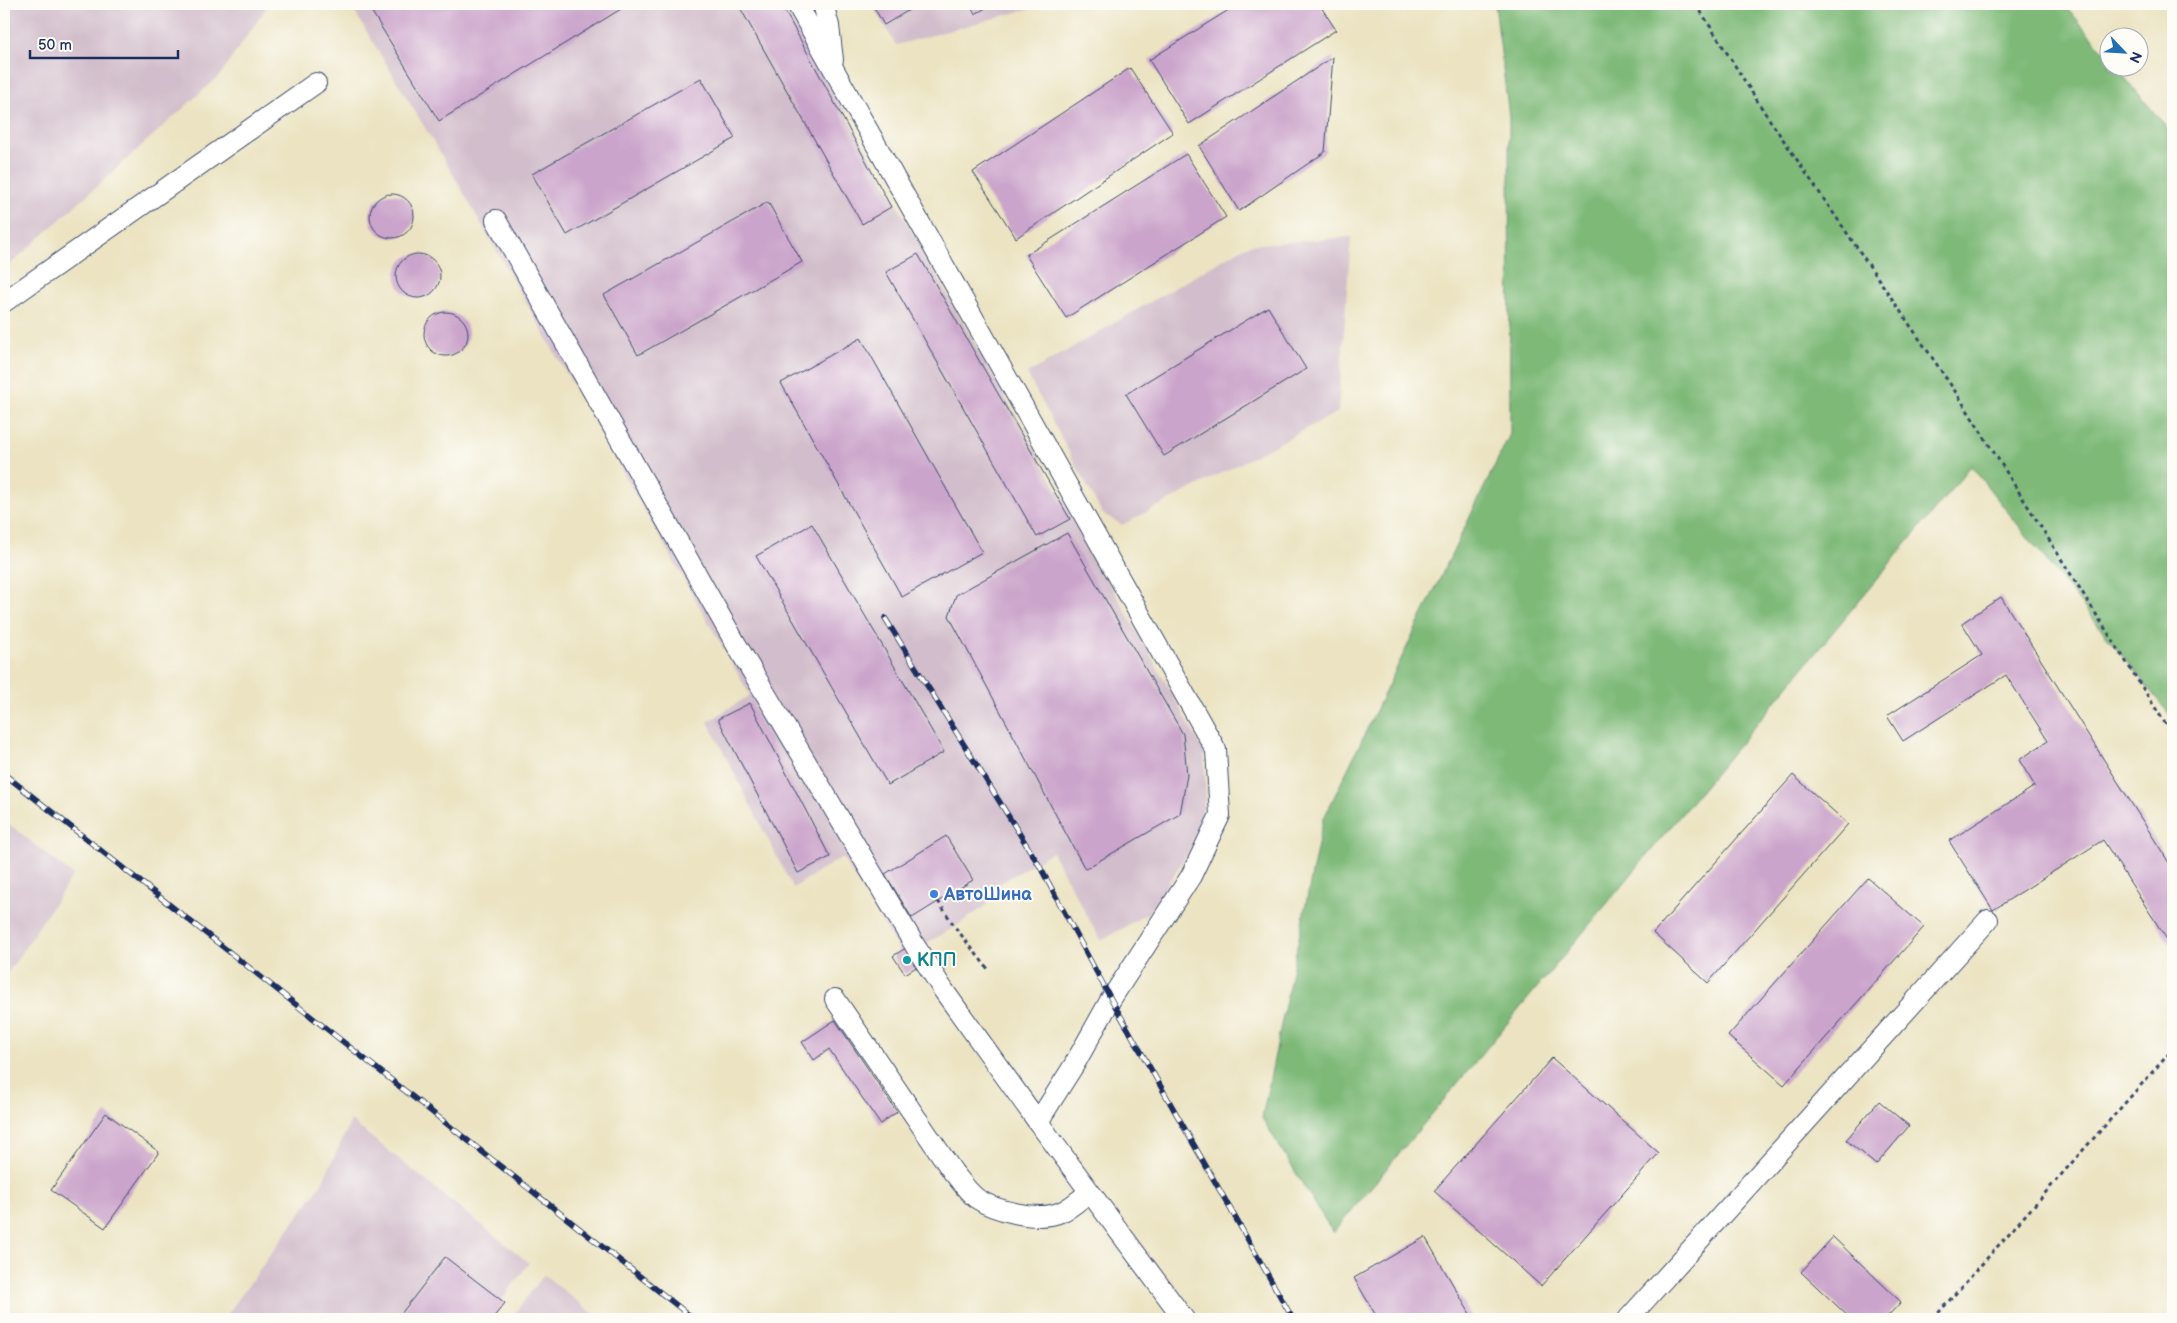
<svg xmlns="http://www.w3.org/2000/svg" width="2177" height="1323" font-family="'Balsamiq Sans',sans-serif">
<rect width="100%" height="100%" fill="#fdfcf7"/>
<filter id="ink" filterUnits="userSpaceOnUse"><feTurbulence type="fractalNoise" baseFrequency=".02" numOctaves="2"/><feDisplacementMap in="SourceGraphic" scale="10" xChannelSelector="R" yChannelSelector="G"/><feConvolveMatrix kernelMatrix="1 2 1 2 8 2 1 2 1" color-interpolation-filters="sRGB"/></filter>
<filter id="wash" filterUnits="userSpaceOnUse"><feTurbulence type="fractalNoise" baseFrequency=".0096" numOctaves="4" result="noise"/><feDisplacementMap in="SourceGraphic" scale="20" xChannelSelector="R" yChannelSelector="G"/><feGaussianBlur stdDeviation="1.12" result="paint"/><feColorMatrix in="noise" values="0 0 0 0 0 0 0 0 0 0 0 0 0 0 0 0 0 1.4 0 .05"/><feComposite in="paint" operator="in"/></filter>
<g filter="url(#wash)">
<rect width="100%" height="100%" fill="#ebe3c1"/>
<path fill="#d1bdcb" d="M4 4H269L220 75 4 270Z
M350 4H784L1204 751 1206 797 1190 850 1149 912 1101 941 1052 852 989 890 988 904 955 927 913 951 921 964 905 974 893 956 900 951 842 857 793 888 708 722 750 695 454 176Z
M872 4H1047L896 45Z
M1351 237 1338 412 1122 525 1102 513 1027 374 1248 245Z
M4 820 73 875 4 979Z
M351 1121 529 1263 488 1319H224L322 1183Z
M544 1275 600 1319H510Z"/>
<path fill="#7eb978" stroke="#4c746b" d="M1495 4H2064L2109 58 2110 68H2117L2173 135V719L1971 466 1333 1233 1262 1118 1323 820 1510 434 1509 117Z"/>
<g id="blocks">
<path fill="#cba4cb" d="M367 4H629L439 121Z
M738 4H781L891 207 862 224Z
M872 4H919L884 25Z
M970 4H993L975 14Z
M1238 4H1319L1336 30 1189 124 1149 60Z
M1333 57 1325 152 1239 211 1199 146Z
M1130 68 1173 133 1016 238 973 172Z
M701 78 735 138 567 235 532 174Z
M1186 154 1226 217 1066 318 1026 255Z
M370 216a22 22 0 1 1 44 0a22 22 0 1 1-44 0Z
M768 202 802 262 638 355 604 295Z
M396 276a22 22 0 1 1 44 0a22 22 0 1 1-44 0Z
M918 254 1070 519 1037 537 886 272Z
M1268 307 1306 369 1164 456 1126 394Z
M424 334a22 22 0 1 1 44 0a22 22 0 1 1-44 0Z
M861 338 982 552 902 597 781 383Z
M812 524 944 752 888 785 756 556Z
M1067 533 1183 734 1187 775 1180 814 1085 869 949 616 956 595Z
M2001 597 2173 869V949L2103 840 1993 910 1949 841 2035 786 2019 760 2048 741 2006 675 1903 741 1887 716 1982 655 1962 623Z
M750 703 830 857 798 873 718 719Z
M1793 775 1848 824 1708 983 1653 933Z
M946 836 973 880 912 918 885 874Z
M1868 878 1924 927 1784 1085 1728 1036Z
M909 946 921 964 905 974 893 956Z
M835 1020 897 1112 880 1124 829 1049 814 1060 802 1042Z
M1552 1058 1659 1153 1541 1286 1434 1191Z
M1879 1101 1909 1126 1876 1165 1846 1140Z
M106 1113 159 1152 105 1228 51 1190Z
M1425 1237 1473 1319H1378L1354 1278Z
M1833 1237 1901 1302 1885 1319H1851L1801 1272Z
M445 1257 505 1303 492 1319H397Z"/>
</g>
</g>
<g filter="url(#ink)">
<use href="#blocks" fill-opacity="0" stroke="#3a4a6d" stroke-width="1"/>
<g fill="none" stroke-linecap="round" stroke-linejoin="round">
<g stroke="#3a4a6d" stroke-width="22">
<path id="minor" d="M797 4 1216 750 1220 815 1191 876 1111 999 1074 1065 1038 1122 1184 1319
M823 4 829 26 833 60
M496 220 736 644 917 949 944 991 1038 1122
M4 302 316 83
M835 999 953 1172C960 1180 967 1191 976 1198 995 1211 1039 1222 1061 1212 1071 1208 1081 1198 1090 1192
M1628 1319 1988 920"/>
</g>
<path stroke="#3a4a6d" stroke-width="3" stroke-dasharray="4 4" stroke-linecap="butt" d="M1696 4 1765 113 1957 394 2173 736
M938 901 955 927 988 969
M1933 1319 2173 1049"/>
<use href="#minor" stroke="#fff" stroke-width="20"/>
<g stroke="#1b2f5e" stroke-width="5.5">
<path id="rail" d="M885 618 1039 865 1111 999 1293 1319
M4 774 694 1319"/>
</g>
<use href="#rail" stroke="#fdfcf7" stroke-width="4" stroke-dasharray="11" stroke-linecap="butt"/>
</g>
</g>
<circle fill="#3f7fe0" stroke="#fdfcf7" stroke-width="2" cx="934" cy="894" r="5"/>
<circle fill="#0f9aa8" stroke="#fdfcf7" stroke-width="2" cx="907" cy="960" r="5"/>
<g text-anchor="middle" stroke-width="4" stroke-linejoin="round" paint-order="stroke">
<g font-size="18" font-weight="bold" fill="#366cbe" stroke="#fdfcf7" text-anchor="start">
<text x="944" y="900">АвтоШина</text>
</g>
<g font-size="18" font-weight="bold" fill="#0d838f" stroke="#fdfcf7" text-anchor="start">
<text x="917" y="966">КПП</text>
</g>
</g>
<rect width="2177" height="1323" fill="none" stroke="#fdfcf7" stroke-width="20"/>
<g transform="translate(2124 52) rotate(115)"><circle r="24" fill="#fdfcf7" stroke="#a3aaba"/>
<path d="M0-4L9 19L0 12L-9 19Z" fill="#1f6fb2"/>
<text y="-8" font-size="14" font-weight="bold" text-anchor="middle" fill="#1b2f5e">N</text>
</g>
<path d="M30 50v8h148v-8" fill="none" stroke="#1b2f5e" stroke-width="2.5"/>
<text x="38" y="50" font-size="15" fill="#1b2f5e" stroke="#fdfcf7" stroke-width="4" paint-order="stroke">50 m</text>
</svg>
